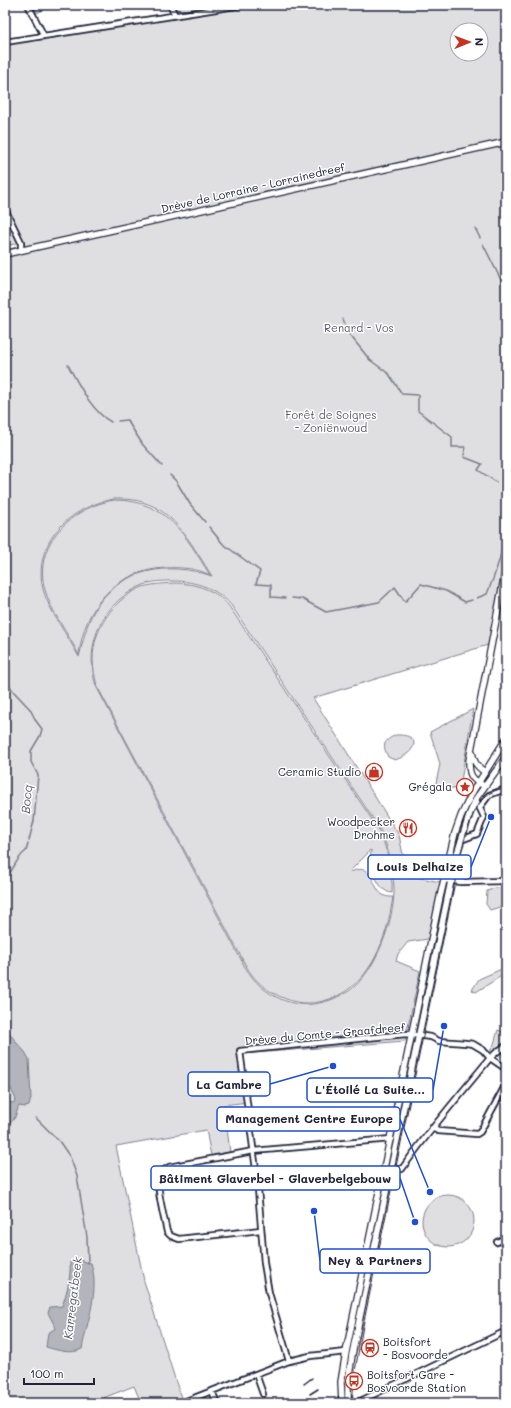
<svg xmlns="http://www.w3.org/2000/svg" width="511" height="1408" font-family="Mali,sans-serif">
<rect width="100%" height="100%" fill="#fff"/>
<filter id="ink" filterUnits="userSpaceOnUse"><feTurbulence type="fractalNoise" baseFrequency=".025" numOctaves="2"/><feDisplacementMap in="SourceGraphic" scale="8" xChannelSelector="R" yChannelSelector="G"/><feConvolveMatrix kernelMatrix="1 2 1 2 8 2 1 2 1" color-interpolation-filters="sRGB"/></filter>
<g filter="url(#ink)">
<path fill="#dfdfe2" stroke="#80808e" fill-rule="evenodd" d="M34 5H53L37 13Z
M174 5H231L178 13Z
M247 5H506V568L491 644 313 698 399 835 407 875 440 882 428 939 408 942 398 954 396 961 420 971 405 1041 243 1054 248 1102 224 1105 230 1152 211 1156 206 1130 116 1146 144 1281 182 1401 177 1403H141L134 1386 103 1398 104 1403H5V250L22 246 5 209V43ZM457 30H481V54H457ZM114 499C123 499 133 499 142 502 176 511 194 549 212 576 170 561 118 568 94 611 86 625 83 641 79 657 69 638 48 609 43 589 32 542 71 506 114 499ZM173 581C196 581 216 588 231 605L378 826C388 844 393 868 394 888 395 919 376 972 349 991 344 994 339 996 333 999 317 1005 300 1007 283 1000 266 993 255 983 245 967L96 686C83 643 103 600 146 584 155 581 164 581 173 581Z
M5 216 19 243 5 246Z
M114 500C167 500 185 535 210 575 196 568 180 567 165 568 115 571 84 607 79 655 69 635 51 612 45 590 32 544 72 507 114 500Z
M173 583C195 583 215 589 229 606L377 827C387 846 393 872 392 893 377 892 369 863 371 850L369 851 368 853 351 870V872C374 861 371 888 383 895 386 897 389 897 393 897 387 938 372 984 330 999 315 1004 301 1005 286 999 267 992 255 982 245 964L97 686C95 677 93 668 93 659 93 629 113 600 140 588 150 584 162 584 173 583Z
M473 709 459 793 454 788H441L436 783 440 764 430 732Z
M396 735C423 734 417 753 395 760L388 757C382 745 383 741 396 735Z
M506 743V753L497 765 493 762Z
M446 887H447L419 1019Z
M506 887V905L490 910 486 904 487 891 495 888Z
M506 967V973L476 992 472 990 479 979Z
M498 1030 506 1033V1050L491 1055 489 1053 494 1044Z
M409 1062H411L353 1340H350Z
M422 1221a26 26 0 1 1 52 0a26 26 0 1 1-52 0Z"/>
<path fill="#b4b4bc" stroke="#7a7a88" d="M5 1027 16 1042 25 1052 29 1059 31 1098 29 1106 25 1107 19 1106C15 1114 17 1121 5 1125V1101L13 1103 16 1100 5 1075Z
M78 1260 91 1263C100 1291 87 1321 82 1349 71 1355 57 1350 46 1347L48 1333 56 1328 48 1313 50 1307 62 1306C67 1292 71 1277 70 1262Z"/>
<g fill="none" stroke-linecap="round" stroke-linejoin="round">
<path stroke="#7a7a88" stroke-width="1.5" d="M475 228 480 238
M483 244 506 290
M343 319 349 334 370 360 389 374 402 394 418 395V411L452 437V447H465L464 457 482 464 478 470 496 482
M68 365C78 383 92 412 111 422
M118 421 127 420 143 445 162 466
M170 475 176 481 190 504 205 522
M504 488 506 489
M209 527 223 544 260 571 256 584 271 585V597L285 598
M292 598 302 599 326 612 379 602 395 587 405 602 421 584 446 591 465 602 472 600
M477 598 487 594C496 573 503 551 506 529
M5 679 14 692 30 709 36 721 42 729 40 736 31 751V762L38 775 34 821 29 840
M5 879C14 870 16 858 26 851L28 844
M36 1118 59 1141 70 1157 77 1176 87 1237 88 1263"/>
<g stroke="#22223b" stroke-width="8">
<path id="minor" d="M28 5 44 36
M170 5 175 15
M5 42 242 5
M5 209 21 242V250
M505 759 506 769
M480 807 489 795 506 789
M461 840 477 834 484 817 476 800
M444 880 461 882 506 881
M432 1128 438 1131 477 1134 480 1132 506 1084
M390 1169H402C429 1130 460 1095 490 1058L498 1051 506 1046
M261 1230 179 1239 171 1236 167 1232C165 1222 155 1183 159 1175 161 1171 166 1169 169 1167L253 1151 391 1139
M497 1242 506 1238
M289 1361 269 1293 264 1263 257 1177 240 1051 406 1034 431 1037 439 1041 466 1043 473 1044 483 1050 490 1058 506 1069
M256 1374 263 1394
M212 1391 217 1403
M181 1403 289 1361 310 1356 346 1352
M356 1403 506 1331"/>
</g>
<g stroke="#22223b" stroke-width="8">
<path id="major" d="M5 254 506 142
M472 752C474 762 476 766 485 772
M481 784C470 778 469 773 469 761L506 568
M342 1403 341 1382 346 1352 440 897 455 833 461 816 473 791 506 739
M348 1403V1383L352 1355 456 857 470 813 477 797 506 757"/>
</g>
<use href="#minor" stroke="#fff" stroke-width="4.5"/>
<use href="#major" stroke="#fff" stroke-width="5.5"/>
<path stroke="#22223b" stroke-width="1" d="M352 1403 355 1371 363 1326 461 853C465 836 473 807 486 796 492 791 499 789 506 788"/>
<path stroke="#22223b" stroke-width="1.5" d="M304 1384 312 1378
M310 1394 318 1389"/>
</g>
</g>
<defs>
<g id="shop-ring" transform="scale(0.9)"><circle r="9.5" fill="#fff" stroke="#c8321e" stroke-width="1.5"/><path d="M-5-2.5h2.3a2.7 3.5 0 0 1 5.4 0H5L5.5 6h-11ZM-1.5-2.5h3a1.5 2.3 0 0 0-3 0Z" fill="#c8321e"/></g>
<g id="sight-ring" transform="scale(0.9)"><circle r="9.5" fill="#fff" stroke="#c8321e" stroke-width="1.5"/><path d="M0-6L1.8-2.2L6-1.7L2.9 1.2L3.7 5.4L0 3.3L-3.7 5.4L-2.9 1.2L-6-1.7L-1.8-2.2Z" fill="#c8321e"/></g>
<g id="restaurant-ring" transform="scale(0.9)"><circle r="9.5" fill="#fff" stroke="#c8321e" stroke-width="1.5"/><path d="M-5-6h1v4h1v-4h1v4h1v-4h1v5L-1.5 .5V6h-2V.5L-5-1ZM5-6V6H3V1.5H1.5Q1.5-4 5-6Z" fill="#c8321e"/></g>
<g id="station-ring" transform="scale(0.9)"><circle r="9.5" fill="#fff" stroke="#c8321e" stroke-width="1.5"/><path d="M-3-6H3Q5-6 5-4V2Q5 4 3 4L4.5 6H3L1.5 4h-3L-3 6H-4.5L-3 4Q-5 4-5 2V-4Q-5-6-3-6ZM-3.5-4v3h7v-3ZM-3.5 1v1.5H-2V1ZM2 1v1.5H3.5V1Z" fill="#c8321e"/></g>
<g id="bus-ring" transform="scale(0.9)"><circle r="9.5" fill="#fff" stroke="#c8321e" stroke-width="1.5"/><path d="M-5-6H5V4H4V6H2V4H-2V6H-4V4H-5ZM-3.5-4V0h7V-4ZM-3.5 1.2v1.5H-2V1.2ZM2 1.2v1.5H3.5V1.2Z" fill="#c8321e"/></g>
</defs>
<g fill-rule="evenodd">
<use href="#shop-ring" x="374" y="772"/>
<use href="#sight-ring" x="465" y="787"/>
<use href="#restaurant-ring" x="408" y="828"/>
<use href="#station-ring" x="370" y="1348"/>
<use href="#bus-ring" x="354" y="1381"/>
</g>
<g text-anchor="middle" stroke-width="3" stroke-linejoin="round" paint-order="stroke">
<g font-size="11" fill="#22223b" stroke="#fff">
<text transform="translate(253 188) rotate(-13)" y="4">Drève de Lorraine - Lorrainedreef</text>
<text transform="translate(325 1034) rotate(-5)" y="4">Drève du Comte - Graafdreef</text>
</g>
<g font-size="11" fill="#5b5b6d" stroke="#fff">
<text x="359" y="332">Renard - Vos</text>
<text x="331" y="419">Forêt de Soignes<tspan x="331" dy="13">- Zoniënwoud</tspan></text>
</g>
<g font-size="11" fill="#22223b" stroke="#fff" text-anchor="end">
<text x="361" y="776">Ceramic Studio</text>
<text x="452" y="791">Grégala</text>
<text x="395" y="826">Woodpecker<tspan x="395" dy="13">Drohme</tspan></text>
<text x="383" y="1346" text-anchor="start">Boitsfort<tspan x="383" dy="13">- Bosvoorde</tspan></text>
<text x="367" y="1379" text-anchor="start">Boitsfort Gare -<tspan x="367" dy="13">Bosvoorde Station</tspan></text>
</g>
<g font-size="12" font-style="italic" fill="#5c5c6f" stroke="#fff">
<text transform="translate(27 799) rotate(-85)" y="4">Bocq</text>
<text transform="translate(73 1298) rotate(-83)" y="4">Karregatbeek</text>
</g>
</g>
<path fill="none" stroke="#1d4ed8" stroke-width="1.5" d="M491 817L471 867M333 1066L270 1084M444 1026L433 1090M430 1192L400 1119M415 1222L400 1178M314 1211L320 1261"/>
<g fill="#1d4ed8" stroke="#fff" stroke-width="1.5">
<circle cx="491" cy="817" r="4"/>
<circle cx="333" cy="1066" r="4"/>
<circle cx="444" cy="1026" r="4"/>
<circle cx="430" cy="1192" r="4"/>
<circle cx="415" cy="1222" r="4"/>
<circle cx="314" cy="1211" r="4"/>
</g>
<g fill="#fff" stroke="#1d4ed8" stroke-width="1.5">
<rect x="368" y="855" width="103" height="24" rx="4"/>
<rect x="188" y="1072" width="82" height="24" rx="4"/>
<rect x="307" y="1078" width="126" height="24" rx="4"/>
<rect x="217" y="1107" width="183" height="24" rx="4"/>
<rect x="151" y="1166" width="249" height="24" rx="4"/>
<rect x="320" y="1249" width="110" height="24" rx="4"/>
</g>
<g font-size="12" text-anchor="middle" font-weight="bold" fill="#22223b">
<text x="420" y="871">Louis Delhaize</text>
<text x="229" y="1089">La Cambre</text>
<text x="370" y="1094">L'Étoilé La Suite...</text>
<text x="309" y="1123">Management Centre Europe</text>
<text x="275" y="1183">Bâtiment Glaverbel - Glaverbelgebouw</text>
<text x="375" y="1265">Ney &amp; Partners</text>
</g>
<rect width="511" height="1408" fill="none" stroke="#fff" stroke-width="20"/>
<rect x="10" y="10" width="491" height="1388" fill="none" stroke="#22223b" stroke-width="1.5" filter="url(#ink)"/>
<g transform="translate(469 42) rotate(89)"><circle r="19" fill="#ffffff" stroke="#a7a7b1"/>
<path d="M0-3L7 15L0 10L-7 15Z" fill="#c8321e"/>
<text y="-6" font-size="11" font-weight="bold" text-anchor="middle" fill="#22223b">N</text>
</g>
<path d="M24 1378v6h70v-6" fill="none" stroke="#22223b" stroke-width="2"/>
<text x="30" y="1378" font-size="12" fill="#22223b" stroke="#ffffff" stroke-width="3" paint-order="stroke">100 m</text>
</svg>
